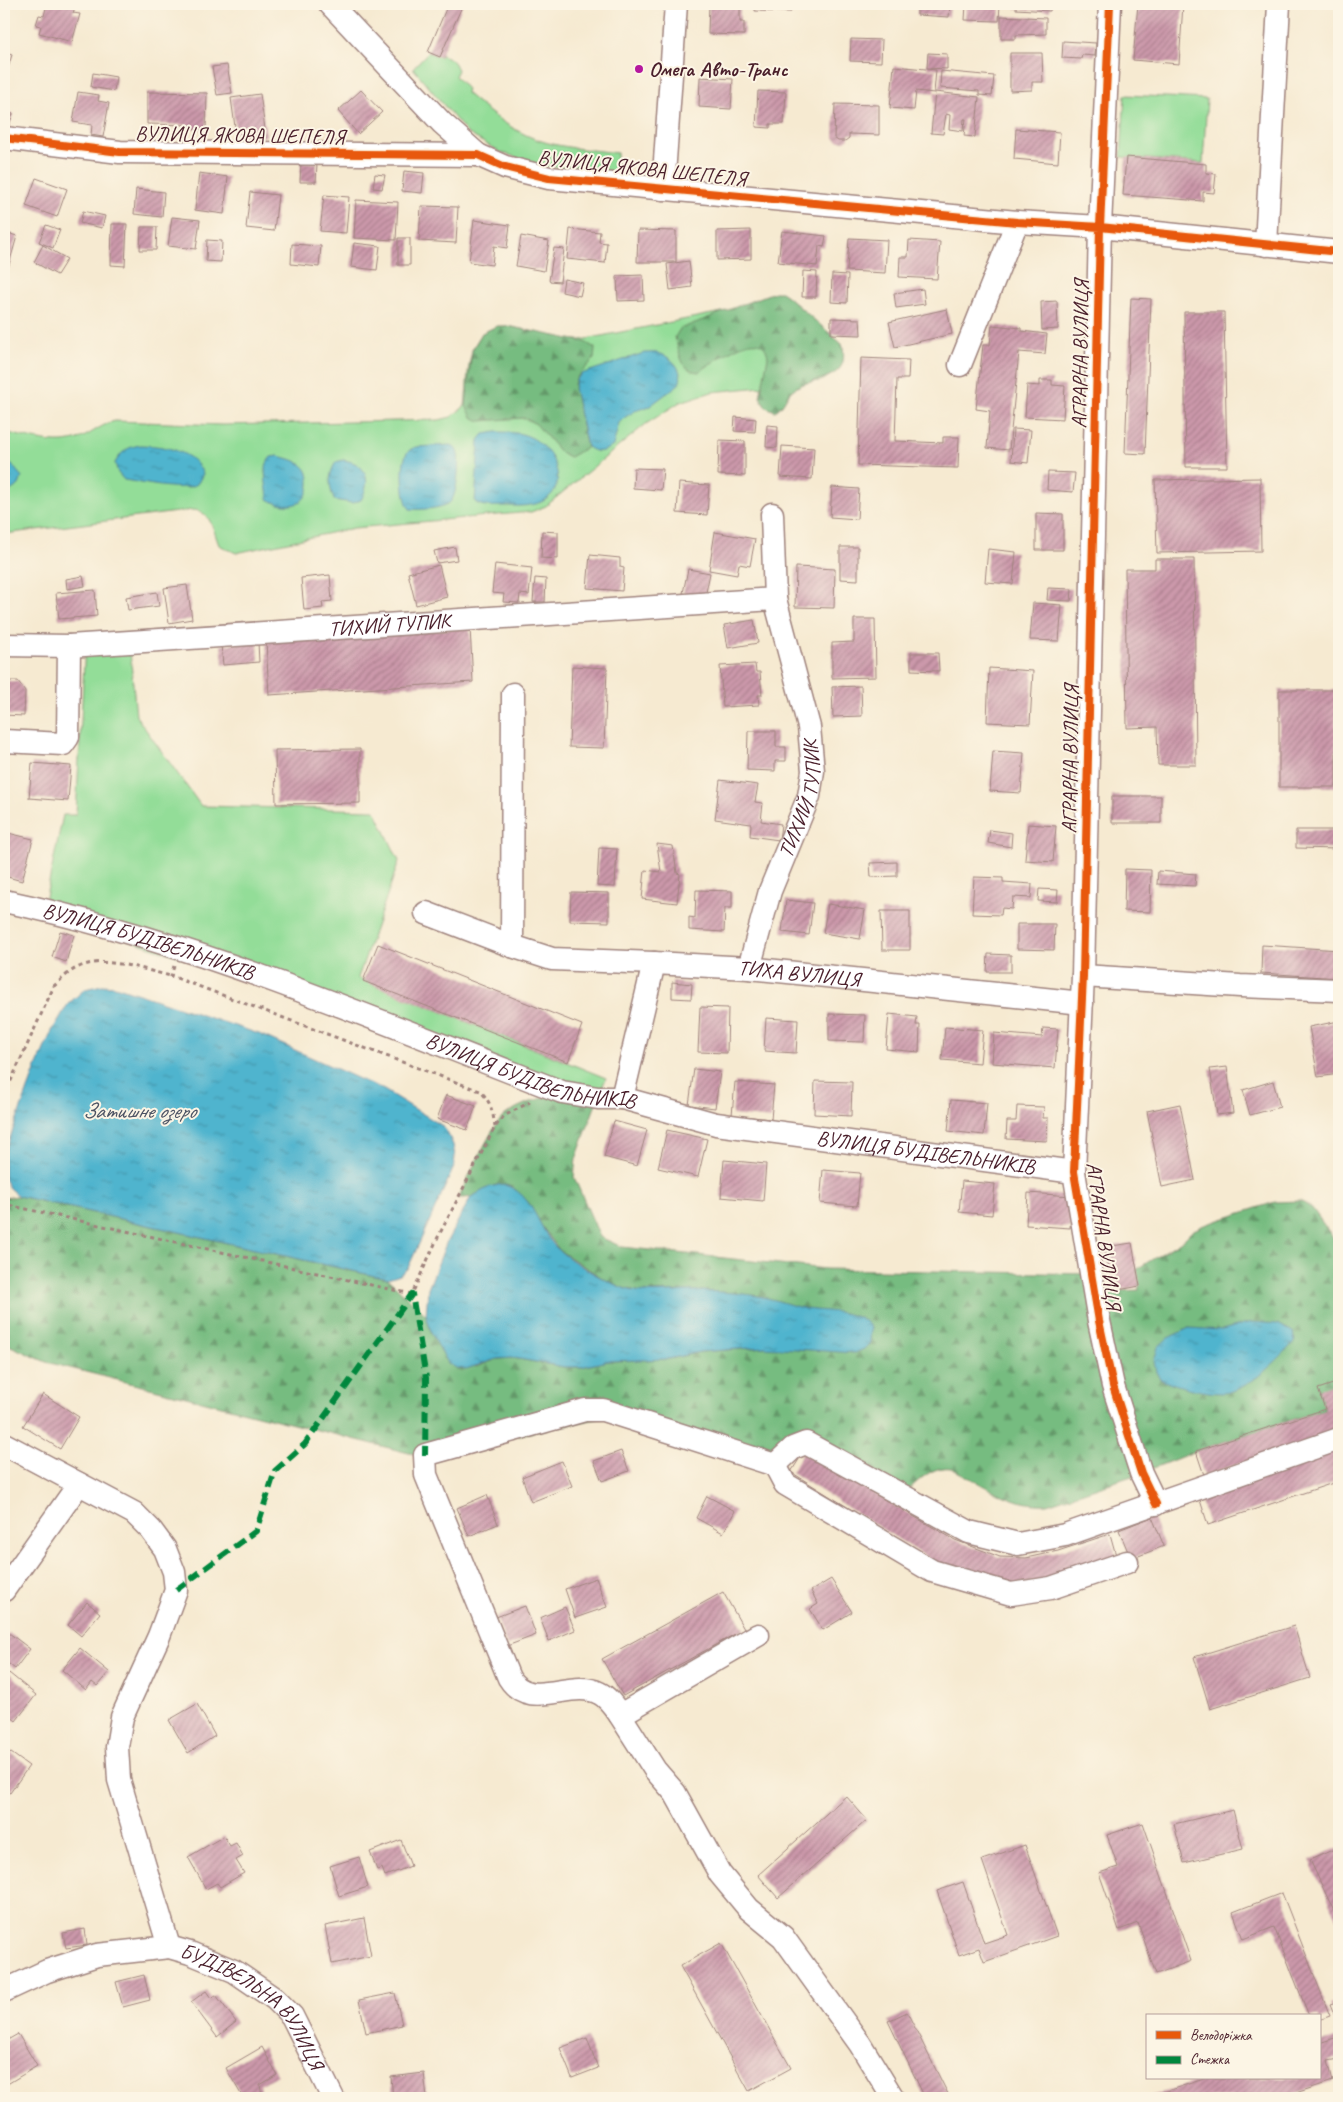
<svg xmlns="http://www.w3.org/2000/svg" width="1343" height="2102" font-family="Caveat,sans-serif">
<defs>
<pattern id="forest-firs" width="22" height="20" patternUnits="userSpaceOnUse" patternTransform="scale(1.25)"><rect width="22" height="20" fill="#76bc80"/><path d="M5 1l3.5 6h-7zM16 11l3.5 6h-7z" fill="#639869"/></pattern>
<pattern id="water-ripples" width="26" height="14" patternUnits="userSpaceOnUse" patternTransform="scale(1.25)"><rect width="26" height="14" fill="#4fb4ce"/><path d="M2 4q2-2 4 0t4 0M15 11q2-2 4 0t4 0" fill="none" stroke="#4492a7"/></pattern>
<pattern id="building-hatch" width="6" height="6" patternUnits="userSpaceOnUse" patternTransform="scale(1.25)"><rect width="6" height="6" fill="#cc99ab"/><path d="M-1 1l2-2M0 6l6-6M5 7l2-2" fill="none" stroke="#a87c8b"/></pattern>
</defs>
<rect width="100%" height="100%" fill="#fcf5e5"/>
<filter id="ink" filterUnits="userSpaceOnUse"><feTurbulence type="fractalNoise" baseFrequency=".02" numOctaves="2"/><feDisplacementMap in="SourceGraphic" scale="10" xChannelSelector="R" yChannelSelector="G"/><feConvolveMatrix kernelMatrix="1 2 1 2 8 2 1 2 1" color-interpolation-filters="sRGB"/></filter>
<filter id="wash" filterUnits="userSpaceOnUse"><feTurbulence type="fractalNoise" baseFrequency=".0096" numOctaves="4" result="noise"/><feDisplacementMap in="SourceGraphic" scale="20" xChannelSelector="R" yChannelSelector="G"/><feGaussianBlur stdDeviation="1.12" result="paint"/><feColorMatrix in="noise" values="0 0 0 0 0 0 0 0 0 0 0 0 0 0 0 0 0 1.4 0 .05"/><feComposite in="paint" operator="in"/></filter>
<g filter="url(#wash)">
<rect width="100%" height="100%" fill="#f6ead1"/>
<path fill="#93dd98" stroke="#6e7e62" d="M428 52 440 57 441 55C451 58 454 60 458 70L455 76 467 89 466 93C485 109 503 124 526 135 552 148 589 149 617 153V172L544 166 500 152 467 133 413 68Z
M1125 95 1207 99 1203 163 1121 157Z
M747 307 842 344C847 362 836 374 820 381L712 392 680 402 646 424 546 506 531 512 354 528 236 553 219 545C213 530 211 511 193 510L4 534V432C28 437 56 448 81 438 93 433 102 424 115 421L222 425 439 420 451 417 465 406C469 375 464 326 507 326L571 340H581Z
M85 645 130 651 136 716 201 806 375 810 399 861 358 978 606 1078 598 1098 43 911 63 815H76Z"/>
<path fill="url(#forest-firs)" stroke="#606e56" d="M774 292H781L787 296 842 344C852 382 815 376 795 388 786 393 785 406 775 411L766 407 760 397 768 357C763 321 713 363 699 372 680 371 680 353 675 337L680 329Z
M497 326H507L585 342 595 348 594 359 578 376 574 384 587 447 570 457 562 454 536 424 524 418 480 421 472 417 466 406 472 350 482 333Z
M562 1092 598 1098 576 1159 574 1177 600 1237 622 1247 826 1269 1091 1274 1113 1291 1139 1290 1137 1269 1183 1240 1192 1231 1204 1225 1275 1202 1300 1201 1312 1208 1339 1246V1382L1318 1389 1325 1409 1196 1451 1141 1473 1047 1504C1013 1507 981 1483 951 1468 931 1465 917 1483 902 1495L806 1443 775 1465 619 1414 425 1455 409 1453 46 1362 4 1343V1198L18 1196 388 1279 426 1315 432 1335 476 1367 497 1359 513 1358 564 1367H581L608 1361 669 1359 700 1352 765 1347 762 1297 701 1291 641 1292 623 1288 607 1281 560 1251 513 1187C487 1180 490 1192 471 1197 467 1198 462 1198 458 1198 469 1178 489 1130 504 1116 520 1103 543 1098 562 1092Z"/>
<path fill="url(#water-ripples)" stroke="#4c6a7c" d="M644 353C650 353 656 352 661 354 673 358 685 372 679 384L650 406 635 411 624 418 619 423 613 446C603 452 597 454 587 447L574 388 576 380 581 374Z
M496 432C507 432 520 432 530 437 554 448 571 486 543 501 532 507 517 506 504 506 495 506 482 508 475 502L479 440 484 434Z
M141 445C165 446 193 450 203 474 201 477 199 482 197 484 185 493 139 482 124 480L118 473 115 463C122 451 127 447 141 445Z
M451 445C454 447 457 449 458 454 460 462 457 499 449 503 440 509 421 510 410 509 403 502 401 468 405 458 406 452 410 449 416 447Z
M278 456C286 458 297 460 303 466 309 471 309 477 309 484 308 507 285 510 268 499 267 485 261 468 271 457Z
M343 460C367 463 372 480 361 500L352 503 334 500C329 487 328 474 336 462Z
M4 462 12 465 22 477 19 485 4 495Z
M102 985 115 986 259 1034 384 1090 441 1125 448 1133 453 1145 455 1156 454 1167 408 1268 400 1275 388 1279 18 1196 9 1188 4 1179V1154L37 1065 52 1031 68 1004 85 989Z
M502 1184C535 1192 537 1231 560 1251 572 1262 615 1287 630 1290 654 1295 678 1290 702 1291 722 1292 744 1293 763 1297 778 1300 792 1306 807 1309 828 1312 857 1310 871 1327L870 1343 864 1349 855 1353 765 1347 700 1352 669 1359 608 1361 581 1367H564L513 1358 497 1359 466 1369 456 1368 448 1363 432 1335 426 1315 428 1289 447 1241 471 1197 489 1187Z
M1251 1322 1278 1324 1293 1332 1295 1341C1280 1358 1246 1393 1222 1393 1202 1393 1180 1386 1161 1380L1156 1372 1154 1361 1158 1347 1168 1338 1189 1328 1222 1330Z"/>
<g id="blocks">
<path fill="url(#building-hatch)" d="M47 4H76L73 13 80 14 72 42 39 33 41 26 36 25 39 15 44 16Z
M448 4H463L440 57 428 52Z
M709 4H740V22H744V35L708 34Z
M755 4H791V12L755 11Z
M917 4H950L949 17 917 15Z
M966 4H1000L999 21 965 20Z
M1016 4H1051L1050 11 1016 9Z
M1138 4H1183L1179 64 1133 60Z
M1001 16 1046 18V34L1016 35V39H1001Z
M851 39 882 40 881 62 850 61Z
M1063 41 1096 43 1095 56 1082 55 1081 59 1062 58Z
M4 52 12 55 6 74 4 73Z
M928 53 947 54V69L927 68Z
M1010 53H1042L1043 82H1032V90L1010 91Z
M227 65 232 93 217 95 212 67Z
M894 66 936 70 934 93 916 91 914 110 890 108Z
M941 71 994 76 992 96 979 95V91L940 88Z
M93 73 116 77 114 91 91 87Z
M700 77 733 79 731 109 699 107Z
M361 90 382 112 358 134 338 111Z
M758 91 786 92 784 124H770V128L756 127Z
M78 92 99 95 98 101 109 103 103 137 91 135 92 125 73 122Z
M147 92 207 93 206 130 190 129V125L147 124Z
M935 92 979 97 975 137 964 136 966 119H964L963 131 949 129 950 115 946 114 943 134 931 133Z
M260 94 266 136 237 141 231 98Z
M835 104 879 105V135L849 134V138L845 141H838L834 138Z
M4 110 13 114 8 128 4 126Z
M1016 129 1060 132 1058 163 1014 159Z
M1126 157 1206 164V173L1216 174 1214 193 1203 192V201L1123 195Z
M301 162 317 163 316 182H300Z
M404 171 424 173 422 193 402 191Z
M199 173 228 177 224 214 195 210Z
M375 174 385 175 382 189 373 188Z
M36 178 67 189 57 217 26 206Z
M136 189 164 192 162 217 134 214Z
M250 192 278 195 274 231 246 228Z
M324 195 349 197 346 233 320 231Z
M356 200 398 202 396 240 354 238Z
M421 206 458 207 456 243 419 241Z
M83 211 105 216 102 228 80 223Z
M172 217 200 220 196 249 168 246Z
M474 220 510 225 507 248 494 246 492 265 469 262Z
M112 224H127L125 266 111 265Z
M46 225 60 230 53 248 39 242Z
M141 227H157L156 250H140Z
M570 229 600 232 599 242 607 243 605 263 567 259Z
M638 230 676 231V262H637Z
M751 230V259L717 260V231Z
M782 231 826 236 824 247 819 246 817 266 778 262Z
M4 232 17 236 8 268 4 266Z
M521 236 549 241 544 271 516 266Z
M398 238H410V265H398Z
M849 238 887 240 885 273 847 271Z
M207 240 222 241 221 262 206 261Z
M909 240 940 242 937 279 899 277 900 257H908Z
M354 243 380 246 377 270 351 267Z
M292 244 321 246 319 267 291 264Z
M43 245 67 259 57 275 34 262Z
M554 248 564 249 560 282 549 281Z
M689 261 692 287 670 290 667 264Z
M803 271 817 272 816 297H802Z
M832 274 848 275 847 303 831 302Z
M643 275 644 300 618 301 617 276Z
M564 279 583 283 580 296 562 292Z
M923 289 925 304 896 308 894 293Z
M1131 298 1151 299 1145 454 1125 453Z
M1057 301 1058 329 1042 330 1041 302Z
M947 309 952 334 895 347 889 322Z
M1184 312H1224L1227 467H1186Z
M831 318 860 319 861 335 831 334Z
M992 325 1021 328V331L1047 334 1045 354 1019 352 1009 450 987 448 990 411 976 409 983 345H990Z
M861 358 909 360 908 379H897L895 441 943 443V437H959L958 468 858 465Z
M1040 380H1052V385L1065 386 1063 419 1025 417 1027 385 1040 386Z
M735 417 756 419 755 432 734 431Z
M767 425 778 426 777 448 766 447Z
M1013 429 1031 430 1028 463 1011 461Z
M719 440 745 441V476L718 475Z
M782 446 814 448 812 479 780 477Z
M634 468 663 469 661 490 633 488Z
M1048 472 1075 473 1073 492 1047 490Z
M1260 478 1261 551 1157 553 1155 480Z
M679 483 709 485 707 515 677 513Z
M832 487 859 489 857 519 830 517Z
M1036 513 1063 514V550H1036Z
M542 531 558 532V559L541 558Z
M715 532 755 539 750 566 739 564 737 575 709 570Z
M455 547 457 560 437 563 434 551Z
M840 547H858V580L840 579Z
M988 549 1016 552 1013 584 985 582Z
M590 555 620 558V567L624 568 622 591 587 588Z
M1155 559H1194L1196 765H1158L1157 727 1127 728 1125 569H1155Z
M495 564 532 568 529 595 520 594 519 603 503 602 504 594 492 593Z
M439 565 447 597 416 605 408 573Z
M796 567 835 569 834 608 795 607Z
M688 569 710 573 704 602 692 595 683 593Z
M330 575 332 601 322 602 323 608 304 610 301 578Z
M83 576 85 586 67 589 66 579Z
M535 578 546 579 545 602H533Z
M187 585 192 619 169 623 164 588Z
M1048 588 1072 589 1071 601 1047 600Z
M95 590 97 616 59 619 56 593Z
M157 592 159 606 128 610 126 597Z
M1033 603 1062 605 1059 641 1030 640Z
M854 619H875L876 677 832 678V643L854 642Z
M754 620 758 643 728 648 724 625Z
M470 628 473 682 269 695 266 641Z
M258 642 259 662 223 665 221 645Z
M911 653H938L939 671 911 670Z
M755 664 756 672H760L762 695H758L759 705 723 707 720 666Z
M572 666 607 668 604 748 569 747Z
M989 668 1033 671 1030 724 987 722Z
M4 681H18L25 691 24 716 4 715Z
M861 686 862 716 833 717 832 687Z
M1279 690H1336V787H1279Z
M748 731H776V747H786V761H775V771L747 770Z
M360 749V803L276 804 275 750Z
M993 751 1024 753 1021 793 990 791Z
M4 763 7 764 5 793H4Z
M32 763 71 766 68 801 29 798Z
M720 780 758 785 755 802 763 803 761 821 781 824 779 840 750 836 751 824 715 819Z
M1112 796H1161V823H1112Z
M1028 824 1056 826 1053 862 1025 860Z
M990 830 1012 833 1011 847 988 843Z
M1296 830H1339V849L1296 848Z
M4 832 33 839 22 881 4 876Z
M657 844 673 846 677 873 680 874 677 903 642 899 645 870 661 872Z
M599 848 617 849 615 887 597 886Z
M897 862V876L871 877 870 863Z
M1125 869 1151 870 1150 912 1124 911Z
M1158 871 1196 874 1195 886 1157 884Z
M974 877 1003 878V882L1032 884 1031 898 1013 897 1012 909 1002 908 1001 915 972 914Z
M1039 889 1058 890 1057 902 1038 901Z
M696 890 732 891V908H725L724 932 689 930V917L695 918Z
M571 892 609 893V922L570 921Z
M786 900 813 903 809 935 782 932Z
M828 904 865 910 860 939 823 933Z
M881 911H910V950H882Z
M1017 924H1055L1054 950 1017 949Z
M60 931 74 935 66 962 52 957Z
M378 944 582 1025 568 1062 363 981Z
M1262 945 1339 950V978L1261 973Z
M988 954 1011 955V972H987Z
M672 982 692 984 691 999 672 998Z
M700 1007 728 1008 727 1053 698 1052Z
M829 1014 865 1015 864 1042 829 1041Z
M889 1014 917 1017 916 1025H920L919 1052 886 1049Z
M766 1018 798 1020 796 1053 764 1051Z
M1339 1021V1074L1318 1077 1309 1027Z
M945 1027 983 1030 980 1063 942 1060Z
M1043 1028 1058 1029 1055 1068 992 1063 994 1033 1042 1037Z
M1227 1067 1233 1113 1217 1115 1210 1069Z
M694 1069 720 1072 715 1108 689 1105Z
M815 1081 852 1082 851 1116 814 1114Z
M1273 1081 1280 1107 1250 1115 1243 1090Z
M735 1082 774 1085 771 1119 732 1115Z
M446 1095 476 1106 467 1130 437 1119Z
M951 1100 987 1103 984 1135 948 1131Z
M1180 1104 1195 1180 1162 1187 1147 1111Z
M1017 1106 1044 1107 1043 1118H1048L1047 1141 1006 1139 1007 1121H1016Z
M614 1121 647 1130 637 1166 604 1157Z
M667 1130 707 1139 698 1177 658 1168Z
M724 1160 766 1164 763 1201 721 1197Z
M823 1170 860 1173 857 1206 820 1203Z
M962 1181 995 1184 992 1215 959 1212Z
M1028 1193 1072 1196 1070 1228 1026 1225Z
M1132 1243 1140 1286 1113 1291 1105 1247Z
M1339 1382V1432L1204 1475 1196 1451 1325 1409 1318 1389Z
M43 1394 79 1417 60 1449 23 1426Z
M1339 1448V1481L1208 1525 1199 1497Z
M621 1451 629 1471 602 1481 594 1461Z
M803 1453 955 1540 1000 1557 1026 1558 1058 1551 1110 1534 1117 1559 1047 1581 1011 1585 938 1564 791 1472Z
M562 1461 572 1486 531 1502 522 1477Z
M487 1495 498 1524 469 1536 457 1508Z
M707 1496 735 1511 723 1533 696 1518Z
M1152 1517 1164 1546 1131 1559 1119 1530Z
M596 1578 607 1607 575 1618 565 1589Z
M831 1579 852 1612 823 1630 810 1609 818 1604 811 1591Z
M723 1592 744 1629 623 1696 602 1659Z
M87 1602 100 1613 81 1636 68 1625Z
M525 1606 536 1635 507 1646 496 1617Z
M565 1607 575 1630 549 1641 540 1618Z
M1294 1626 1310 1678 1210 1709 1194 1657Z
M9 1633 30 1649 15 1669 4 1660V1640Z
M80 1648 109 1672 97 1686 92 1682 86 1690 62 1670Z
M9 1673 36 1695 16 1721 4 1711V1680Z
M197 1704 215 1736 188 1753 169 1720Z
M7 1750 29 1766 10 1793 4 1789V1754Z
M846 1796 867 1820 778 1898 758 1875Z
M1233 1810 1243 1849 1184 1863 1174 1824Z
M1143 1823 1191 1961 1156 1974 1138 1923 1119 1930 1099 1873 1118 1867 1107 1835Z
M224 1836 230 1846 236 1843 243 1856 236 1860 244 1873 220 1887 217 1883 206 1889 188 1857Z
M401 1840 411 1866 385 1876 382 1868 377 1870 370 1852Z
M1025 1845 1057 1936 984 1962 979 1948 959 1955 937 1891 963 1882 984 1943 1008 1935 982 1860Z
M1339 1847V1922L1310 1860Z
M359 1857 368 1887 339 1896 330 1866Z
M1282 1893 1330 2016 1319 2020V2016H1309L1274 1927 1243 1939 1233 1912Z
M364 1918 371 1956 332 1964 325 1926Z
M85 1929 87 1945 66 1948 63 1933Z
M721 1943 791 2068 749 2091 680 1966Z
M144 1975 150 2000 123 2007 116 1982Z
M206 1991 211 1998 216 1995 236 2022 217 2037 191 2002Z
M395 1993 402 2025 366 2033 359 2000Z
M1339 2001V2020L1337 2021 1330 2004Z
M907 2012 950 2098H925L888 2021Z
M18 2034 37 2066 4 2086V2042Z
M1338 2037 1339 2059 1328 2061 1333 2081 1280 2098H1145L1207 2078H1319V2043Z
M587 2038 598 2068 572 2078 560 2048Z
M262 2047 277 2075 260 2085 262 2096 258 2098H243L226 2068Z
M424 2073 427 2098H393L391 2077Z"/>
</g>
</g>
<g filter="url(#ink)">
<use href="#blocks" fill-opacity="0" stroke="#a0847e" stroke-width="1"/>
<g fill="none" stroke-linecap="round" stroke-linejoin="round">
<g stroke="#a0847e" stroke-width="25">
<g id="minor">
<path d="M330 4 442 123 478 155"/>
<path d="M1110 4 1100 227 1083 976 1074 1172 1099 1321 1113 1386 1141 1473 1156 1504"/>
<path d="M4 138 120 152 478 155 505 167 549 178 1017 222 1100 227 1339 252"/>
<path d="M663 189 676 4"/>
<path d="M1266 245 1279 4"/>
<path d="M960 365 1017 222"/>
<path id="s1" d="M4 645 69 646 775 599"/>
<path d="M4 741 63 744 68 737 69 646"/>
<path id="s2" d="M4 901C195 941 380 1022 562 1092L598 1098H622L716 1124 1074 1172"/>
<path d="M426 913 512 946 552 959 654 963"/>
<path d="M512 946 513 694"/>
<path id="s3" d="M749 968 770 891 809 796 813 771 809 727 775 599 772 514"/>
<path d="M1083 976 1240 986 1339 990"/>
<path id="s4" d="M622 1098 654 963 749 968 1082 1003"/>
<path d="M4 1444 134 1513 151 1530 165 1549 174 1572 176 1590 159 1636 122 1717 117 1747 118 1763 119 1780 169 1947"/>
<path d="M775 1465 785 1484 932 1571 1011 1594 1051 1588 1127 1562"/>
<path d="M4 1590 79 1484"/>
<path d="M758 1635 620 1715 655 1770 675 1793 720 1874 749 1909 783 1937 860 2044 893 2098"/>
<path d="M620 1715C614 1707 608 1697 599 1693 571 1678 530 1712 509 1678L426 1475 425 1455 585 1410H603L775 1465 793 1448 806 1443 969 1532 1018 1544 1065 1535 1339 1439"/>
<path id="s5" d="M4 1991 47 1971 97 1955 169 1947 190 1953 234 1971 275 1999 292 2016 333 2098"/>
</g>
</g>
<path stroke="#a0847e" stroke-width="3" stroke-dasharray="4 4" stroke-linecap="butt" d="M174 966 171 976 480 1091C491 1101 493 1113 495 1127
M4 1096 54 986C62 979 69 971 79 967 106 955 143 970 171 976
M4 1200 8 1205 412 1294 438 1237 495 1127 504 1116 530 1102"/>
<use href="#minor" stroke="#fff" stroke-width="22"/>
<path stroke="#00873e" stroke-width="6" stroke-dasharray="12 6" stroke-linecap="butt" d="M176 1590 256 1531 275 1471 305 1444 412 1294 426 1378 425 1455"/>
<g stroke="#fcf5e5" stroke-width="11">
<path id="cycleway" d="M1110 4 1100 227 1083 976 1074 1172 1099 1321 1113 1386 1141 1473 1156 1504
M4 138 120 152 478 155 505 167 549 178 1017 222 1100 227 1339 252"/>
</g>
<use href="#cycleway" stroke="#e8590c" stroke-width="8"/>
</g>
</g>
<circle fill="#b5179e" stroke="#fcf5e5" stroke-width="2" cx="639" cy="69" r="5"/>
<g text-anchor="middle" stroke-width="4" stroke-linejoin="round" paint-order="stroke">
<g font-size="21" font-weight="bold" fill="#4a1f2b" stroke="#fcf5e5" text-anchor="start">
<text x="649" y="76">Омега Авто-Транс</text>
</g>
<g font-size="21" fill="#4a1f2b" stroke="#fcf5e5">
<text transform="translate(240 135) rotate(1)" y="7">ВУЛИЦЯ ЯКОВА ШЕПЕЛЯ</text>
<text transform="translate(642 168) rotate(6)" y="7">ВУЛИЦЯ ЯКОВА ШЕПЕЛЯ</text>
<text transform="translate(1080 354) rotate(-89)" y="7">АГРАРНА ВУЛИЦЯ</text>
<text dy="7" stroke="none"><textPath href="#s1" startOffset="386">ТИХИЙ ТУПИК</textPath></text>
<text transform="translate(1070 759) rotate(-89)" y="7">АГРАРНА ВУЛИЦЯ</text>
<text dy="7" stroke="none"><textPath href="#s3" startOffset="178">ТИХИЙ ТУПИК</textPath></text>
<text dy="7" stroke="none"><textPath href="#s2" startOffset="150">ВУЛИЦЯ БУДІВЕЛЬНИКІВ</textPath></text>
<text dy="7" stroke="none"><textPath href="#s4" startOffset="284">ТИХА ВУЛИЦЯ</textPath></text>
<text dy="7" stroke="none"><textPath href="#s2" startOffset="555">ВУЛИЦЯ БУДІВЕЛЬНИКІВ</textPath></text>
<text dy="7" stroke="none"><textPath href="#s2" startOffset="960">ВУЛИЦЯ БУДІВЕЛЬНИКІВ</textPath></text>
<text transform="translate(1104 1236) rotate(82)" y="7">АГРАРНА ВУЛИЦЯ</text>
<text dy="7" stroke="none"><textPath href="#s5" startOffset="279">БУДІВЕЛЬНА ВУЛИЦЯ</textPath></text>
</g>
<g font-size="22" font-style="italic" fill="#4c5364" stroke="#fcf5e5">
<text x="139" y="1118">Затишне озеро</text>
</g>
</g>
<rect width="1343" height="2102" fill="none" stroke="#fcf5e5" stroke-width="20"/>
<rect x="1146" y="2014" width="175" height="65" fill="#fcf5e5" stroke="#b59f9b"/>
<rect x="1156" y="2031" width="25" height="8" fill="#e8590c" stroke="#b59f9b"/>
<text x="1190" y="2040" font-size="15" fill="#4a1f2b">Велодоріжка</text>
<rect x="1156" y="2056" width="25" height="8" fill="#00873e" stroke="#b59f9b"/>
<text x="1190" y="2064" font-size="15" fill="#4a1f2b">Стежка</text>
</svg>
